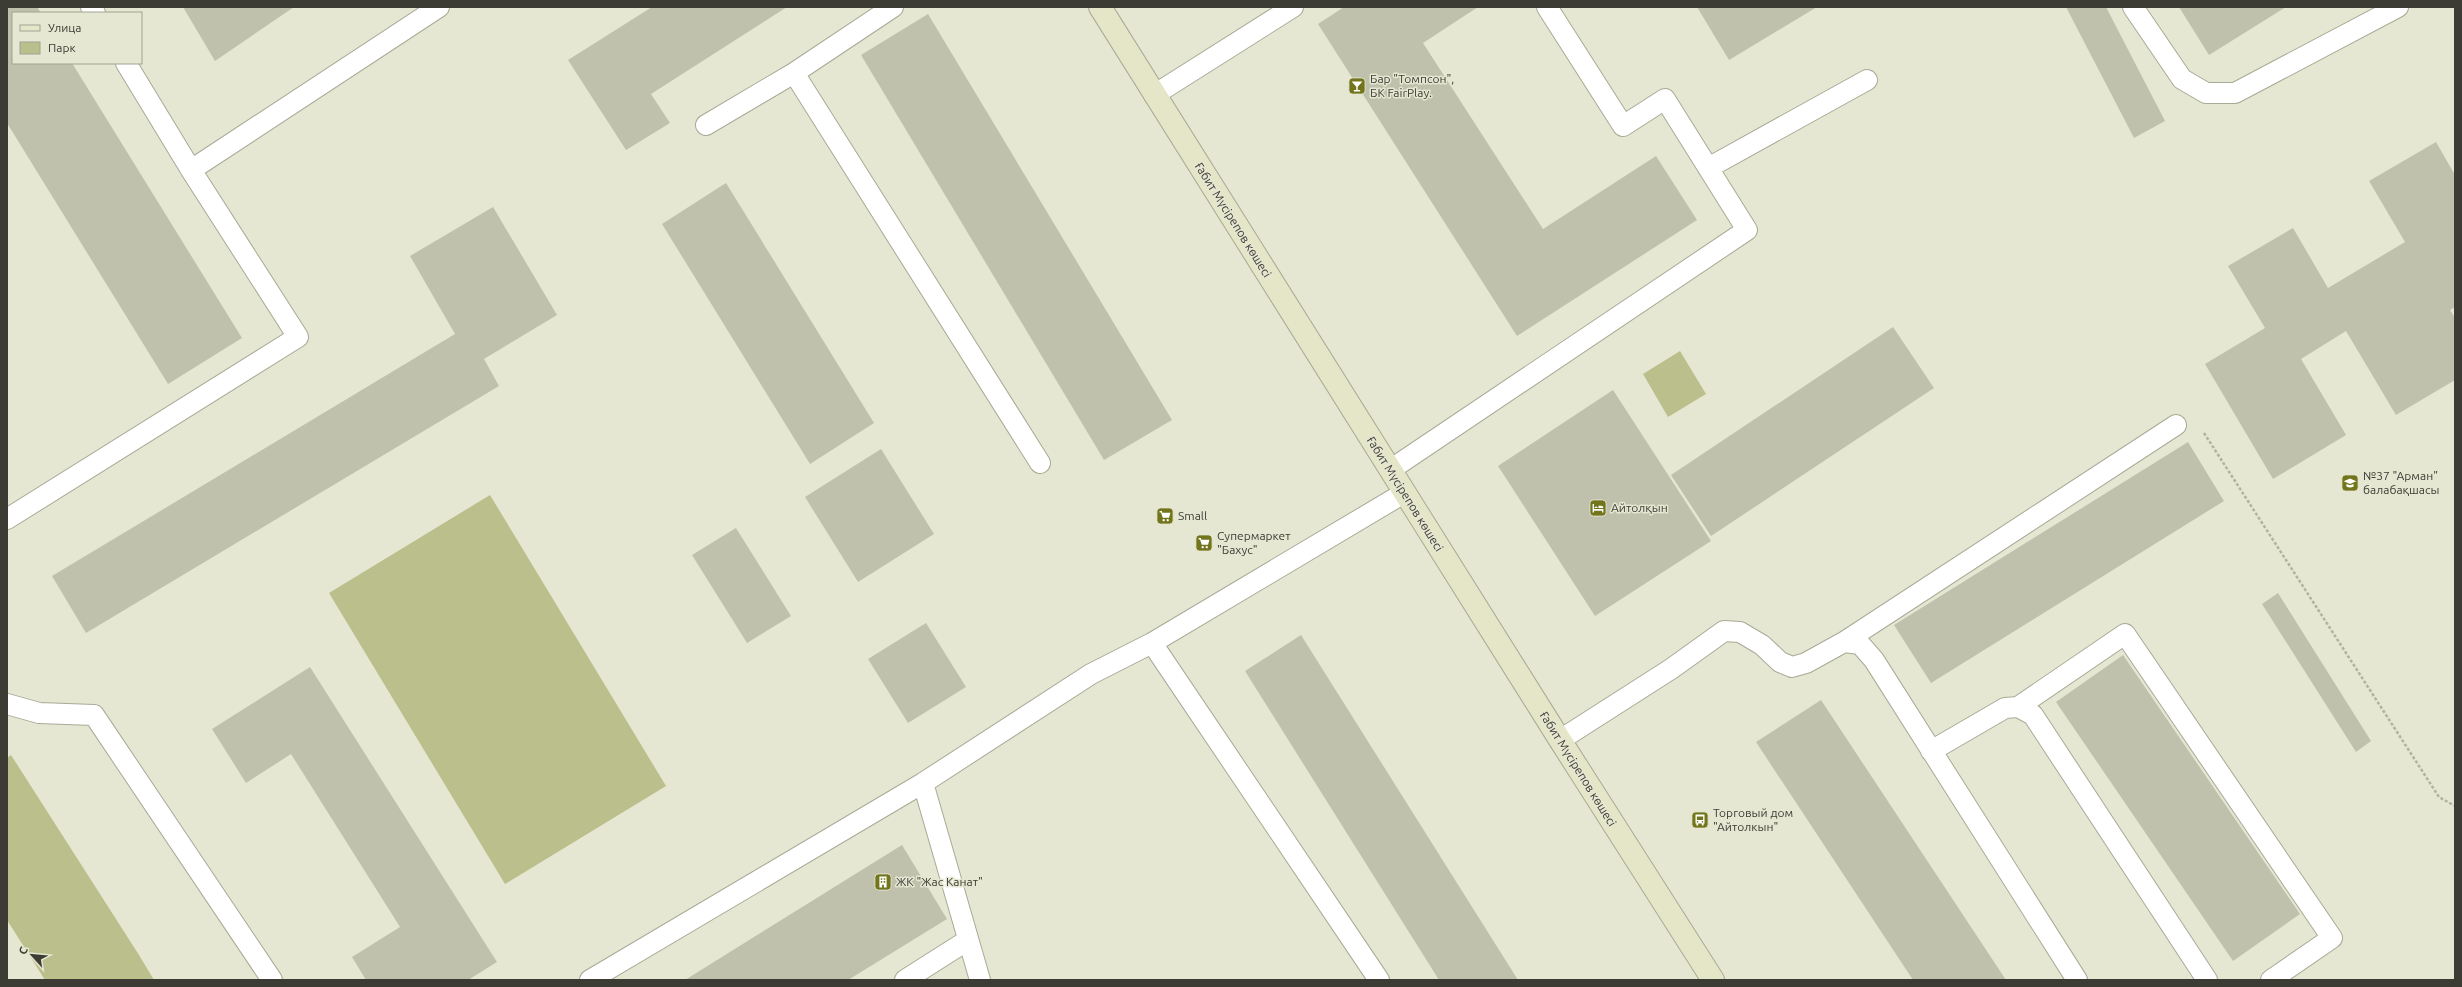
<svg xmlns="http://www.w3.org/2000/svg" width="2462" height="987" font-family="Ubuntu,sans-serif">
<rect width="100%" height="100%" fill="#e5e7d2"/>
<path fill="#bbbf8b" d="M1680 351 1706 394 1668 417 1643 374Z
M490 495 666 786 505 884 329 593Z
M11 755 139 955 154 980H45L7 920V758Z"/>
<path fill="#bfc1ad" d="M11 7H37L41 13H13V63H72L242 338 168 384 7 123V9Z
M183 7H294L215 61Z
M652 7H787L651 94 670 123 626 150 568 60Z
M1344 7H1478L1423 43 1543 229 1656 156 1697 220 1517 336 1318 24Z
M1697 7H1817L1729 60Z
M2066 7H2106L2165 121 2134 138Z
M2179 7H2286L2209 55Z
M928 14 1172 420 1104 460 861 55Z
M2436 142 2455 175V307L2450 310 2455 318V380L2396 415 2346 331 2301 359 2346 435 2273 479 2205 364 2265 328 2228 266 2293 228 2328 288 2405 242 2369 181Z
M726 183 874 423 810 464 662 224Z
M493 207 557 315 484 359 499 386 86 633 52 576 455 334 410 256Z
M1893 327 1934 388 1711 536 1671 475Z
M1613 390 1711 541 1595 616 1498 466Z
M2188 442 2224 501 1931 683 1894 625Z
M881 449 934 534 858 582 805 497Z
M736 528 791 616 747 643 692 555Z
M2278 593 2371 741 2356 752 2262 604Z
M926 623 966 687 908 723 868 659Z
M1301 635 1518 980H1439L1245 671Z
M2123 655 2300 914 2233 961 2056 702Z
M310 667 497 962 468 980H366L352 957 400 927 291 754 246 783 212 729Z
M1821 700 2006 980H1913L1756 742Z
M902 845 947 919 848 980H685Z"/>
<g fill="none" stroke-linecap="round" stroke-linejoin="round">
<g stroke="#a8aa96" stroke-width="22">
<path id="lane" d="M91 7 95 13
M893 7 794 73 1040 463
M2133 7 2182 79 2206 93H2235L2398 7
M126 63 191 170 439 7
M1154 95 1293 7
M706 125 794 73
M1708 168 1867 80
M1390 470 1747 230 1665 99 1623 126 1547 7
M7 519 298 337 191 170
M1844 642 2176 425
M1152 643 1379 980
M7 704 39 713 94 715 272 980
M2018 707 2125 634 2332 938 2271 980
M1560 740 1671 669 1724 631 1740 632 1762 645 1780 662 1792 667 1806 663 1844 642 1860 644 1874 660 2077 980
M1931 751 2005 708 2018 707 2033 715 2207 980
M923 783 980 980
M590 980 923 783 1091 674 1152 643 1404 493
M905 980 968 940"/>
</g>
<g stroke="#a8aa96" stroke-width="24">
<path id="secondary" d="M1100 7 1560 740 1713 980"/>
</g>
<path stroke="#b1b2a1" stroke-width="2.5" stroke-dasharray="3 2" stroke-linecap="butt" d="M2204 433 2439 797 2455 806"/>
<use href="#lane" stroke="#fff" stroke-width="20"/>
<use href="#secondary" stroke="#e5e6c7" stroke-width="22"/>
</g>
<defs>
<g id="bar-square" transform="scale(0.9)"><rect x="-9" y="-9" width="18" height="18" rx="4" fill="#72751b" stroke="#e5e7d2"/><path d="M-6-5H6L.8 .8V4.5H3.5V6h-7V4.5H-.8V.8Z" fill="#fff"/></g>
<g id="school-square" transform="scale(0.9)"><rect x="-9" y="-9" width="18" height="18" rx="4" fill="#72751b" stroke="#e5e7d2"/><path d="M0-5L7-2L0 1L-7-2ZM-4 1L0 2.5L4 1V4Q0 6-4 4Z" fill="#fff"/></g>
<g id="hotel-square" transform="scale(0.9)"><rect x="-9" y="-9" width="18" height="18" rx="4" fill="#72751b" stroke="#e5e7d2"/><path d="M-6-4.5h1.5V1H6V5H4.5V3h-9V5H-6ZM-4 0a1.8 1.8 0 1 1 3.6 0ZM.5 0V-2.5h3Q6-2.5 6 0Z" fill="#fff"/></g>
<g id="supermarket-square" transform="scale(0.9)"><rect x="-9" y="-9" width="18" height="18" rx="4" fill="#72751b" stroke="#e5e7d2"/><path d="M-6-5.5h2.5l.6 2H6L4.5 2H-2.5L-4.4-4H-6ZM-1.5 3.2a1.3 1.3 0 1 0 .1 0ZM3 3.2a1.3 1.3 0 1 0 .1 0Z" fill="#fff"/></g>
<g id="bus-square" transform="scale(0.9)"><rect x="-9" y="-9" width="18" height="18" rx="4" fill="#72751b" stroke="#e5e7d2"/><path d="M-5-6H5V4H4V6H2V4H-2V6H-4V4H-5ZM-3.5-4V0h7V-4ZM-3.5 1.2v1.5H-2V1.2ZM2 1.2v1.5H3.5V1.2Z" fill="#fff"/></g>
<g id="building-square" transform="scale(0.9)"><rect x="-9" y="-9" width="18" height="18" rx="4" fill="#72751b" stroke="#e5e7d2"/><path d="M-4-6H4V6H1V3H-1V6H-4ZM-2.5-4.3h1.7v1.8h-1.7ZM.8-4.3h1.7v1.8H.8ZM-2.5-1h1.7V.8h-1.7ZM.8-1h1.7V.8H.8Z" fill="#fff"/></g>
</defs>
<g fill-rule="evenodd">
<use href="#bar-square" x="1357" y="86"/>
<use href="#school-square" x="2350" y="483"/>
<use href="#hotel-square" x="1598" y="508"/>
<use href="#supermarket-square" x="1165" y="516"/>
<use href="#supermarket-square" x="1204" y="543"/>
<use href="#bus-square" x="1700" y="820"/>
<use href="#building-square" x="883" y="882"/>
</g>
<g text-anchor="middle" stroke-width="3" stroke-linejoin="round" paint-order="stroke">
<g font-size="12" fill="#3c3c34" stroke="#e5e7d2" text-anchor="start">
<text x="1370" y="83">Бар "Томпсон",<tspan x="1370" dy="14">БК FairPlay.</tspan></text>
<text x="2363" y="480">№37 "Арман"<tspan x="2363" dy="14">балабақшасы</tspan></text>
<text x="1611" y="512">Айтолқын</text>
<text x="1178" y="520">Small</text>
<text x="1217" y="540">Супермаркет<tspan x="1217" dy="14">"Бахус"</tspan></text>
<text x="1713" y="817">Торговый дом<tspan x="1713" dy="14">"Айтолкын"</tspan></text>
<text x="896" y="886">ЖК "Жас Канат"</text>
</g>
<g font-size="12" fill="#3c3c34" stroke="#e5e7d2">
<text transform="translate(1233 220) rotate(58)" y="4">Ғабит Мүсірепов көшесі</text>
<text transform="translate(1405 494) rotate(58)" y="4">Ғабит Мүсірепов көшесі</text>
<text transform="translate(1578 769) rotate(58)" y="4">Ғабит Мүсірепов көшесі</text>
</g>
</g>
<rect width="2462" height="987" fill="none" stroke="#3c3c34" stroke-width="16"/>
<rect x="12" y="12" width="130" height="52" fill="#e5e7d2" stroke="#a1a393"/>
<rect x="20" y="25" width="20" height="6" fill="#e5e6c7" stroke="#a1a393"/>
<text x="48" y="32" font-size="12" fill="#3c3c34">Улица</text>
<rect x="20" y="42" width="20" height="12" fill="#bbbf8b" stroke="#a1a393"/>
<text x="48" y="52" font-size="12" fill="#3c3c34">Парк</text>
<g transform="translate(32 955) rotate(297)" stroke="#e5e7d2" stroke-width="3" paint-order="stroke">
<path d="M0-3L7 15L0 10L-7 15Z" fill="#3c3c34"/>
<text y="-6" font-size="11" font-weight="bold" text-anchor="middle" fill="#3c3c34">С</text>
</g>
</svg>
